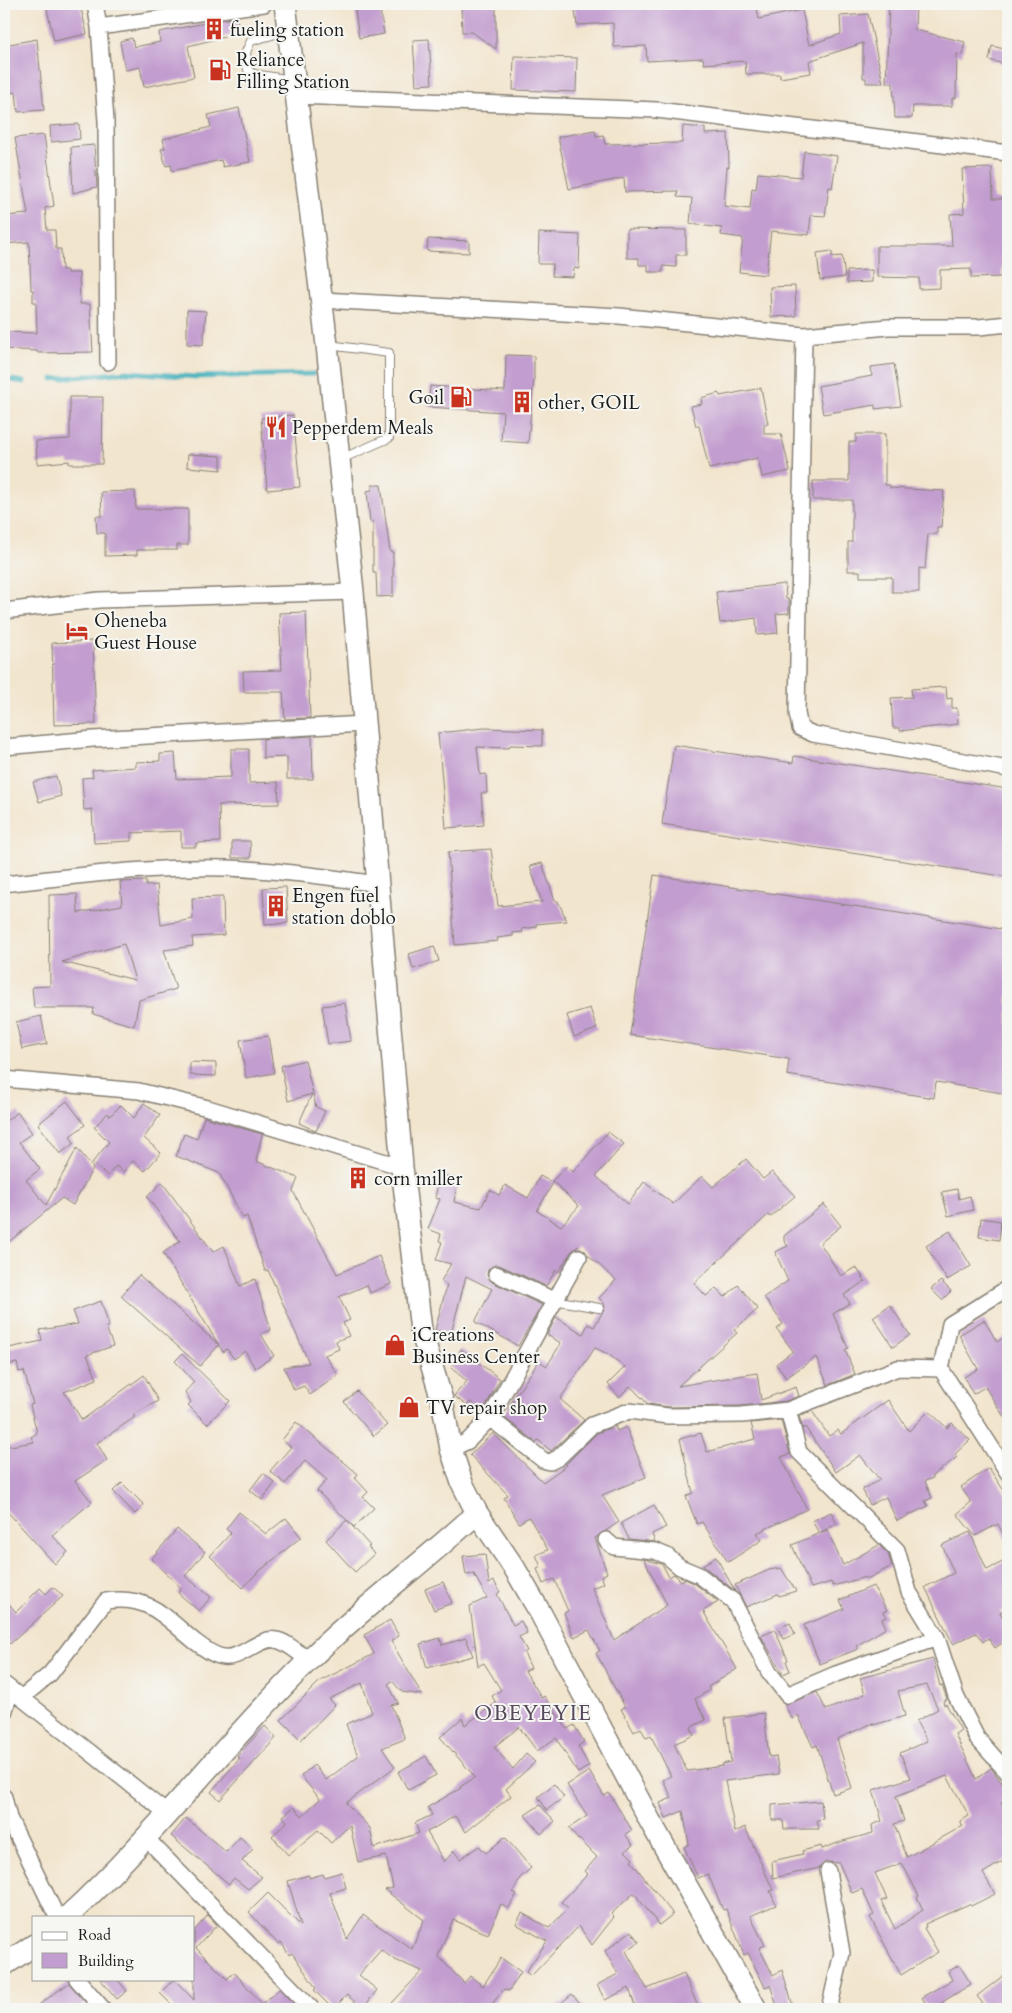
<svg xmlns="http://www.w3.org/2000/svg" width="1012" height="2013" font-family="Cardo,serif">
<rect width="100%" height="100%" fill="#f6f6f2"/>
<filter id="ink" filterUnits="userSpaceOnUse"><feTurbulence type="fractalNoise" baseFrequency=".02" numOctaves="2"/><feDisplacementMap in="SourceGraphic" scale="10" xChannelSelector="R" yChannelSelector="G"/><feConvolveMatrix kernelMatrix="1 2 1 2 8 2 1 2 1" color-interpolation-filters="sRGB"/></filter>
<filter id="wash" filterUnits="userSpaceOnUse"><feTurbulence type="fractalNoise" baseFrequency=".0096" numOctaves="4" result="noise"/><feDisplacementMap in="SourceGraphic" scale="20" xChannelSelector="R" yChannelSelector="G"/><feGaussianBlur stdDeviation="1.12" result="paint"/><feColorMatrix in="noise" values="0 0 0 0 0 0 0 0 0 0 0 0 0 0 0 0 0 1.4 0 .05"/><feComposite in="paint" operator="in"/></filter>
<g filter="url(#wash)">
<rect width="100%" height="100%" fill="#f2e5ce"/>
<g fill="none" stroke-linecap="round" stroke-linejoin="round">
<path stroke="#3eaeb9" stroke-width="5" d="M4 379 24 382
M53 379 128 372 196 377 313 374"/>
</g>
<g id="blocks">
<path fill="#c29dcf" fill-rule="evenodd" d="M46 4H80L87 34 54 41Z
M354 4H379L384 34 359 38Z
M461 4H496V49L472 32H462Z
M574 4H756L759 19 802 10 809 45 841 34 840 16 868 14 883 83H866V78H863V43L809 61 811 73 780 78V74H746L745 61 704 64 703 58 647 61 646 46 614 47 613 23 577 25Z
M889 4H916L915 30 965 42 962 55 957 54 956 98H952V106H913L912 118H895L893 83H886Z
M236 17 240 33 188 46 194 77 144 87 140 67 125 70 120 41 132 38 134 47 160 42 159 32Z
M37 39 44 110 18 112 16 92 4 94V45Z
M429 39 432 84 416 85 413 40Z
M992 46 1008 50V65L989 60Z
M514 56 577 58 576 92 513 90Z
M239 108 250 162 223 167 221 160 172 171 171 165 166 166 161 149 165 148 163 139 211 127 208 115Z
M79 124 80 139 51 142 50 126Z
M683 126 705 128V134L728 133 729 167H727L724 206 750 209 752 188 756 189 758 173 801 177 804 151 837 156 832 188 829 187 825 216 811 215 809 235 771 231 766 275 739 272 743 238 721 235 722 228 690 224 692 198 677 197 678 191 625 192 624 178 569 189 558 137 595 130 596 136 603 135 605 144 682 143Z
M44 135 54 206 45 208 47 230H55L56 249H61L62 270H67V273H79L80 304H90L93 352 38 353 37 351 4 349V332L37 333 36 302H33V290H31L29 242 4 244V216L28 214 15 138Z
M94 145 97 187 73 193 71 147Z
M992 168 993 199H1007L1008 207V266H1002V277L971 278V269L940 270V288L919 289V278L877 277V246H952L950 214 964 213 962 169Z
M627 229 686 230V255H676V267L663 266V272H648V265H639V258H627Z
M539 233 580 235 579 269 574 268 573 277 552 276 553 264H538Z
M428 239 469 241V253L427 251Z
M832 251V257L842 256 845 277 820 280 817 253Z
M872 270V282L847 283V271Z
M795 286 796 316 771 317 770 287Z
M187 310 206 311 203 345 187 344Z
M506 355 534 356V379L528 443 501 441 503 412 428 407 430 386 505 391Z
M894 364 901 406 875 409V405L823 414 818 386 872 376 871 367Z
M761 388 768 424H764V434H781L790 471 762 477 758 458 709 469 699 426H696L691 406 702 404 701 398 719 393 720 396Z
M70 397H103L102 464H69V461L37 464 36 441 70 439Z
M293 415 300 487 267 490 261 418Z
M856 434H885V485H890V488L944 491 941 527H937V534H928L925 569 919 568V592H892V577H860V571H848V542H852V500H813V481H849V442H856Z
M188 454 221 456V470L187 467Z
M372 485H381L390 552H393V596L377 597 376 573H373V522H370L367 491 372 490Z
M135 491 136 509H188V545H177V550H137V555L105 556V533H97L96 516H102L101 492Z
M785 584 786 599H789V613L776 614 778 633 757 635 756 618 720 623 716 592Z
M306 612 310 718 285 719 283 692H244L243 671 282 670 279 613Z
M93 641 96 724 54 725 52 643Z
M946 687 947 699 952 698V708H957L958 724 900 731V728H893L891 698 912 697 911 689Z
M484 728 542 730V746L510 745 509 748 477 747 480 775 486 774 487 793H481L484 825 446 828 438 733Z
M312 736 313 779H287V757L263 758V739Z
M674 745 793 763 794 756 1008 789V877L662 824Z
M231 749H249V783L278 782 279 804 219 805 220 842 196 843V847H181V831L131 833V841L94 843 92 809 84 810 82 778 93 777 92 770 136 767V762L160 761V754L175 753 177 779 231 777Z
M56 776 61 796 39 802 33 782Z
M232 841H250L251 858H232Z
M491 849 498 906 542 902 530 866 542 863 555 901H558L567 921 536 924V927L522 929 523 932 513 933V936L497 938 498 941 455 945 448 852Z
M654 875 1008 930V1094L936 1082 934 1098 787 1075 789 1059 630 1035Z
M146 881V886L157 885 161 925 193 919 192 898 223 897 224 935 192 937 193 946 164 950 176 989 139 1000 134 1026 93 1014 94 1008H34L32 987 50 986 49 895 77 894 78 913 122 905 120 882ZM124 944 135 980 62 962Z
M286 887 288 923 265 925 263 888Z
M434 946 439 961 413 969 409 954Z
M345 1003 351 1041 328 1044 322 1006Z
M590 1008 597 1029 574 1037 567 1015Z
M41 1016 47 1044 22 1049 16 1022Z
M268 1036 274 1073 246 1078 240 1040Z
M305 1060 316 1107 325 1111 316 1131 299 1123 312 1094 288 1101 281 1066Z
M190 1062 216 1063V1076L190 1075Z
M67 1101 85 1125 70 1136 74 1143 60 1154 38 1124Z
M144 1103 160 1115 144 1138 161 1153 145 1171 133 1161 123 1172 116 1166 108 1176 92 1163 109 1142 94 1127 108 1113 110 1116 121 1105 134 1118Z
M18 1112 32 1133 19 1142 40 1169 26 1180 46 1205 77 1148 93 1168 73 1205 62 1198 4 1246V1122Z
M204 1117 262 1134 256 1161 298 1178 293 1191 337 1274 379 1256 391 1284 370 1293 367 1285 339 1297 350 1320 343 1323 349 1336 336 1341 339 1349 325 1355 338 1375 310 1395 304 1386 294 1390 284 1367 309 1363 268 1270 265 1271 247 1216 243 1218 219 1173 176 1156 184 1134 197 1139Z
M608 1132 624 1144 596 1176 628 1204 644 1182 673 1204 702 1176 713 1187 746 1159 763 1179 772 1172 795 1196 770 1217 768 1215 694 1283 706 1296 716 1288 725 1297 738 1285 758 1309 734 1330 737 1333 678 1386 757 1373 761 1400 796 1387 799 1396 786 1401 741 1406 669 1407 648 1404 630 1386 619 1397 608 1384 625 1367 608 1354 595 1348 560 1399 584 1420 551 1451 538 1440 536 1442 502 1416 539 1361 547 1366 561 1343 547 1335 556 1317 583 1334 588 1324 594 1327 605 1308 604 1303 599 1298 616 1280 578 1246 571 1252 558 1272 556 1270 546 1286 499 1265H495L488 1270 487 1275 492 1282 542 1305 518 1346 475 1322 492 1289 466 1276 451 1334 435 1330 447 1285 441 1281 451 1264 436 1260 442 1242 439 1241 441 1234 428 1229 440 1199 435 1198 440 1175 458 1179 454 1202 481 1208 490 1190 499 1195 505 1185 528 1198 540 1176 553 1183 537 1211 561 1226 579 1206 552 1181 567 1166 573 1172Z
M162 1182 213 1252 224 1246 240 1286 255 1279 271 1330 261 1334 274 1356 255 1368 245 1351 234 1359 227 1349 223 1352 163 1253 180 1241 147 1197Z
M957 1189 959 1199 970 1196 973 1210 948 1216 942 1192Z
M824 1204 841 1226 820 1243 841 1276 856 1267 865 1281 844 1295 850 1303 833 1314 848 1348 845 1350 855 1374 828 1385 816 1357 786 1378 776 1364 793 1351 777 1329 783 1324 764 1297 788 1281 775 1252 788 1246 784 1241V1236Z
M981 1218 1001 1221 999 1240 979 1237Z
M950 1231 971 1266 947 1280 926 1246Z
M139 1275 219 1345 200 1366 121 1296Z
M941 1281 951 1291 942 1300 931 1289Z
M101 1301 109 1326 106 1327 113 1346 87 1355 97 1379 64 1392 82 1420 144 1375 158 1401 133 1415 135 1417 97 1443 107 1460 75 1481 92 1502 52 1535 68 1552 55 1564 4 1508V1447L34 1442 31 1437 37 1433 30 1405 33 1404 24 1371 19 1372 17 1363 4 1365V1349L42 1341 40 1330 78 1324 73 1311Z
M890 1305 910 1335 893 1347 873 1317Z
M984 1320 997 1342 1008 1335V1423L985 1387 973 1394 964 1377 978 1369 959 1335Z
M461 1349 500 1379 483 1411 470 1402 467 1406 454 1396 467 1381 451 1368Z
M182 1354 230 1401 207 1424 188 1405 191 1402 185 1392 194 1382 175 1361Z
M357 1391 387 1425 374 1436 344 1402Z
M888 1400 909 1431 929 1411 947 1428 952 1423 970 1440 955 1454 957 1457 932 1476 933 1478 925 1481 932 1498 925 1501 928 1506 897 1521 886 1497 870 1505 862 1489 880 1480 860 1455 836 1472 805 1427 803 1429 799 1416 812 1411 829 1436 838 1430 841 1434Z
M781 1420 790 1454 781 1457 807 1509 757 1533 762 1540 728 1562 702 1522 697 1524 686 1496 693 1493 680 1439 701 1433 707 1452 755 1439 751 1423Z
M296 1422 358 1474 355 1478 368 1492 363 1497 374 1508 354 1527 317 1491 327 1480 305 1461 285 1484 270 1471 291 1447 282 1440Z
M615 1426 617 1431 626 1427 646 1477 602 1495 619 1522 595 1538 607 1573 601 1576 604 1583 592 1588 614 1640 667 1605 644 1559 662 1564 669 1577 674 1574 681 1581 685 1579 694 1583 718 1602 703 1611 737 1669 708 1687 710 1690 695 1699 706 1720 691 1727 694 1735 674 1744 687 1771 723 1766 722 1764 731 1762 725 1718 764 1713 769 1757 776 1756 779 1774 725 1781 735 1832 745 1827 773 1890 770 1891 776 1905 750 1916 765 1945 759 1948 773 1975 782 1970 794 2009H778L770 1985 765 1987 748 1953 744 1955 726 1909 723 1910 708 1874 698 1878 684 1847 689 1844 683 1811 666 1818 660 1803 672 1798 663 1780 671 1776 651 1736 646 1738 641 1728 634 1732 621 1709 625 1707 596 1653 600 1651 589 1630 574 1637 564 1613 568 1611 554 1579 543 1584 537 1569 541 1567 536 1555 548 1550 529 1517 519 1523 504 1498 508 1495 470 1455 493 1433 543 1482 567 1465 566 1464 597 1433Z
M989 1468 1008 1497V1544L998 1524 975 1536 957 1514 971 1502 961 1487Z
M263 1473 275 1483 262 1500 250 1490Z
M122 1483 144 1505 135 1514 113 1491Z
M654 1505 666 1527 652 1534 655 1542 629 1539 621 1523Z
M239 1512 266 1534 286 1518 301 1537 256 1574 243 1588 210 1556 231 1533 226 1529Z
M831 1512 837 1524 819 1533 812 1521Z
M347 1520 370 1546 368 1547 374 1554 355 1572 326 1540Z
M177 1529 205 1552 185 1576 211 1597 199 1611 178 1593 181 1588 151 1559Z
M827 1530 843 1565 879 1545 888 1554 892 1566 867 1579 866 1577 833 1586 831 1582 811 1588 792 1545Z
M970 1532 987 1570 1008 1559V1606L1000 1612 1008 1626V1639L995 1648 988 1638 983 1642 976 1633 953 1644 925 1587 954 1573 942 1545Z
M485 1554 489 1584 494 1581 500 1592 497 1594 513 1625 521 1621 527 1633 519 1637 527 1651 524 1653 531 1668 525 1671 542 1698 544 1696 567 1729 574 1725 584 1742 578 1746 589 1766 578 1773 556 1738 537 1751 519 1727 494 1747 513 1769 526 1754 535 1762 506 1789 511 1796 466 1832 455 1816 427 1832 444 1862 454 1851 460 1859 479 1846 486 1853 505 1837 531 1868 520 1878 513 1892 517 1894 508 1909 501 1904 488 1934 453 1920 438 1956 464 1983 470 1976 483 1986 501 1958 521 1972 509 1991 504 1989 488 2009H466L456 2002 449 2009H399L392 2003 422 1971 395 1960 381 1950 359 1975 377 1990 363 2009 347 1995 333 2009 314 1990 316 1988 292 1953 289 1955 281 1942 278 1944 249 1912 268 1893 301 1926 288 1881 309 1875V1878L323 1874 324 1877 342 1872 346 1888 330 1893 347 1939 363 1915 412 1949 424 1920 385 1890 393 1888 386 1856 358 1862 350 1825 331 1843 318 1830 288 1855 272 1836 287 1822 283 1816 294 1807 302 1816 320 1799 301 1776 314 1765 326 1780 358 1756 346 1724 372 1713 362 1683 329 1699 335 1705 301 1740 281 1720 320 1681 374 1654 364 1635 390 1620 399 1636 391 1641 422 1695 402 1692 392 1681 388 1684 398 1703 391 1705 405 1739 382 1748 395 1767 346 1803 370 1828 374 1848 419 1833 415 1823 432 1815 428 1807 461 1788 460 1787 475 1777 440 1737 462 1718 465 1725 496 1703 492 1696 501 1690 484 1663 478 1666 470 1606 487 1598 474 1574 466 1575 463 1556Z
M716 1557 735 1591 702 1565Z
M781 1568 796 1591 779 1596 778 1594 746 1607 735 1585 769 1570Z
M443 1582 452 1603 434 1610 425 1589Z
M873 1586 887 1610 883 1612 886 1617 882 1619 886 1628 856 1646 858 1649 820 1664 804 1625 844 1609 840 1600Z
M53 1587 63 1596 10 1644 4 1637V1598L16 1612 40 1588 46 1594Z
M790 1623 795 1634 783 1639 778 1628Z
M775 1630 788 1660 786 1661 790 1671 783 1674 761 1636Z
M440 1638 442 1645 466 1638 473 1656 427 1668 420 1644Z
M933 1659 940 1686 942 1685 947 1699 943 1701 944 1705 946 1704 961 1730 955 1734 976 1779 991 1768 1008 1791V1798L1001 1803 1008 1814V1858L983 1873 995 1894 971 1906 969 1904 925 1924 926 1927 924 1928 938 1952 901 1975 870 1917 874 1915 862 1889 852 1893 839 1863 826 1862 819 1868 773 1878 772 1861 803 1854 802 1851 821 1846 822 1849 843 1841 873 1833 872 1825 882 1821 873 1790 911 1778 900 1753 927 1741 916 1721 938 1709 927 1685 898 1691 905 1716 873 1725V1723L837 1739 852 1788 833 1794 817 1745 813 1747 798 1715 792 1719 785 1705 817 1692 826 1710 865 1694 860 1678ZM947 1776 969 1816 960 1821 963 1826 907 1857 894 1824 904 1821 896 1796ZM902 1863 919 1896 917 1897 923 1910 895 1929 881 1901 887 1899 875 1873Z
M265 1726 276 1738 220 1800 211 1792 240 1758 237 1756Z
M426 1756 436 1775 408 1790 398 1772Z
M589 1771 604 1796 609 1793 632 1830 625 1834 633 1845 625 1851 633 1859 631 1861 673 1914 659 1925 634 1893 611 1914 614 1917 592 1945 579 1926 531 1976 526 1972 547 1941 516 1924 522 1913 549 1928 568 1908 561 1902 588 1874 585 1871 597 1857 579 1839 578 1840 569 1828 587 1816 567 1785Z
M554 1784 564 1797 547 1810 538 1797Z
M821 1801 823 1819 817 1820 819 1829H784L783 1820H772V1805Z
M540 1805 555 1821 541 1834 525 1815Z
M186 1818 226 1852 240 1837 253 1849 242 1861 262 1877 248 1889 234 1878 229 1884 171 1836Z
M208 1915 217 1925 196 1948 227 1979 234 1972 262 2004 279 1989 299 2009H176L160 1993 174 1979 194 2000V1931Z
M631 1931 639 1942 626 1951 647 1989 684 1974 699 2009H636L629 1988 605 2000 597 1985 618 1974 605 1951Z
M959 1965 971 1984 941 2003 942 2005 928 2009 922 1997 952 1980 948 1972Z
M1008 1972V2002L998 2009H987L977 1996Z
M100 1979H117L127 1991 117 1999Z
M69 1983 86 2003 77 2009H33Z
M572 1994 585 2009H554Z"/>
</g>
</g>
<g filter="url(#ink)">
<use href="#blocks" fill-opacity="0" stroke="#878075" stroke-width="1"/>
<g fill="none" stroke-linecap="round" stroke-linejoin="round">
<g stroke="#878075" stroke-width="10">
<path id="lane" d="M286 31 251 41 246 52 248 70 253 74 292 80
M329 345 389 353V438L341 459
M554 1300 599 1308"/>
</g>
<g stroke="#878075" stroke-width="18">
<path id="street" d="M95 4 99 27 106 121 108 362
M99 27 264 4
M296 96 657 110 1008 153
M322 300 619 316 804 335 888 327H979L1008 324
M804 335 797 713 800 728 813 734 1008 769
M4 611 99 600 353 592
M4 747 93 739 364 724
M4 884C77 876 152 866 227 868 277 870 328 877 378 884
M4 1079 139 1091 208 1108 402 1167
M496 1274 554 1300
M941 1369 1008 1473
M788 1410 799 1452 897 1550 909 1592 937 1638 956 1696 977 1738 1008 1773
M490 1418 543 1460 550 1462 558 1458 592 1425 629 1411 668 1416 742 1415 788 1410 898 1368 941 1369 950 1324 1008 1288
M451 1449 468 1441 490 1418 579 1257
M606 1540 614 1547 655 1551 667 1556 680 1567 699 1575 733 1601 769 1672 787 1695 836 1674 937 1638
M4 1684 168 1814
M21 1698 50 1674 106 1601C148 1595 163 1615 193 1640 201 1646 209 1653 219 1656 240 1663 258 1636 276 1640 288 1642 299 1654 309 1660
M4 1713 11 1690
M4 1797 9 1818 57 1917
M147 1839 312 2009
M828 1871 842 1953 829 2009
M77 1979 103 2009"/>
</g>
<g stroke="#878075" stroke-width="24">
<path id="secondary" d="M285 4 327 345 353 592 402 1167 421 1330 442 1400 451 1449 462 1483 477 1513 515 1569 541 1614 650 1821 756 2009
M67 1917C154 1837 225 1743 309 1660 361 1608 422 1564 477 1513
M4 1965 34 1945"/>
</g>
<use href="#lane" stroke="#fff" stroke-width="8"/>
<use href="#street" stroke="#fff" stroke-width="15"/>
<use href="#secondary" stroke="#fff" stroke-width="21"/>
</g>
</g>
<defs>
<g id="building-bare" transform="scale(1.725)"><path d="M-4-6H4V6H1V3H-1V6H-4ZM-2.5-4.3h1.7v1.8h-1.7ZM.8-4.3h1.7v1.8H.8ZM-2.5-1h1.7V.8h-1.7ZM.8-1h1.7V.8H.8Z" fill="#c8321e" stroke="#f6f6f2" stroke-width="2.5" paint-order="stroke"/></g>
<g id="fuel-bare" transform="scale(1.725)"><path d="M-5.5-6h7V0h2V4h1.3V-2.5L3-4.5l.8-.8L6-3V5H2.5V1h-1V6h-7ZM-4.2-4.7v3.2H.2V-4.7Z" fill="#c8321e" stroke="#f6f6f2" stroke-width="2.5" paint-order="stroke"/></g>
<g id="restaurant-bare" transform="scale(1.725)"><path d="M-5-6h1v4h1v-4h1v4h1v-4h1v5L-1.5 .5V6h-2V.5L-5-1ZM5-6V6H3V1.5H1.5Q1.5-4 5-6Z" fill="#c8321e" stroke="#f6f6f2" stroke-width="2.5" paint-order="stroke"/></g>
<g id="hotel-bare" transform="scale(1.725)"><path d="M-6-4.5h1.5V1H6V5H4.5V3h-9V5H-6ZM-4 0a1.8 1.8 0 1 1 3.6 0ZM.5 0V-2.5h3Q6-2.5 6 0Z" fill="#c8321e" stroke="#f6f6f2" stroke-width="2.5" paint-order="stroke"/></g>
<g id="shop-bare" transform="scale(1.725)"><path d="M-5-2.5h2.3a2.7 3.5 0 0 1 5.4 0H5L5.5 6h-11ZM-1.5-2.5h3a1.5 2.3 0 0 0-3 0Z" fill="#c8321e" stroke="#f6f6f2" stroke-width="2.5" paint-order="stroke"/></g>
</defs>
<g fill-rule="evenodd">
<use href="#building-bare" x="214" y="29"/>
<use href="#fuel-bare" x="220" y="70"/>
<use href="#fuel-bare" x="461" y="397"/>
<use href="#building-bare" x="522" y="402"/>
<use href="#restaurant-bare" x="276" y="427"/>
<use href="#hotel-bare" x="77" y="631"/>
<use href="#building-bare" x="276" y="906"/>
<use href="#building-bare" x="358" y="1178"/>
<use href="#shop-bare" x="395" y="1345"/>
<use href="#shop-bare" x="409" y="1407"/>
</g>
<g text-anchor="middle" stroke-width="4" stroke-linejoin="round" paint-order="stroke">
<g font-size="19" fill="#1c1c1c" stroke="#f6f6f2" text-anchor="start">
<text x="230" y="36">fueling station</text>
<text x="236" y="66">Reliance<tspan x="236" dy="22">Filling Station</tspan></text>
<text x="444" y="404" text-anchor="end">Goil</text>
<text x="538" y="409">other, GOIL</text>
<text x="292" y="434">Pepperdem Meals</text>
<text x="94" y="627">Oheneba<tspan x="94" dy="22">Guest House</tspan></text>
<text x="292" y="902">Engen fuel<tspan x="292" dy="22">station doblo</tspan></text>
<text x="374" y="1185">corn miller</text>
<text x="412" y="1341">iCreations<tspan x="412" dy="22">Business Center</tspan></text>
<text x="426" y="1414">TV repair shop</text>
</g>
<g font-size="21" letter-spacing="1" fill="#56495b" stroke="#f6f6f2">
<text x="533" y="1720">OBEYEYIE</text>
</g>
</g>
<rect width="1012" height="2013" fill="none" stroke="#f6f6f2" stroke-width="20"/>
<rect x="32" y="1916" width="162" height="65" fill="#f6f6f2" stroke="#9f9f9c"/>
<rect x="42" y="1932" width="25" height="8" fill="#ffffff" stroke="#9f9f9c"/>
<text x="78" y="1940" font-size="15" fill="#1c1c1c">Road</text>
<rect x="42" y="1953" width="25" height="15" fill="#c29dcf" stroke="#9f9f9c"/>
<text x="78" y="1966" font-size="15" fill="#1c1c1c">Building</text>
</svg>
